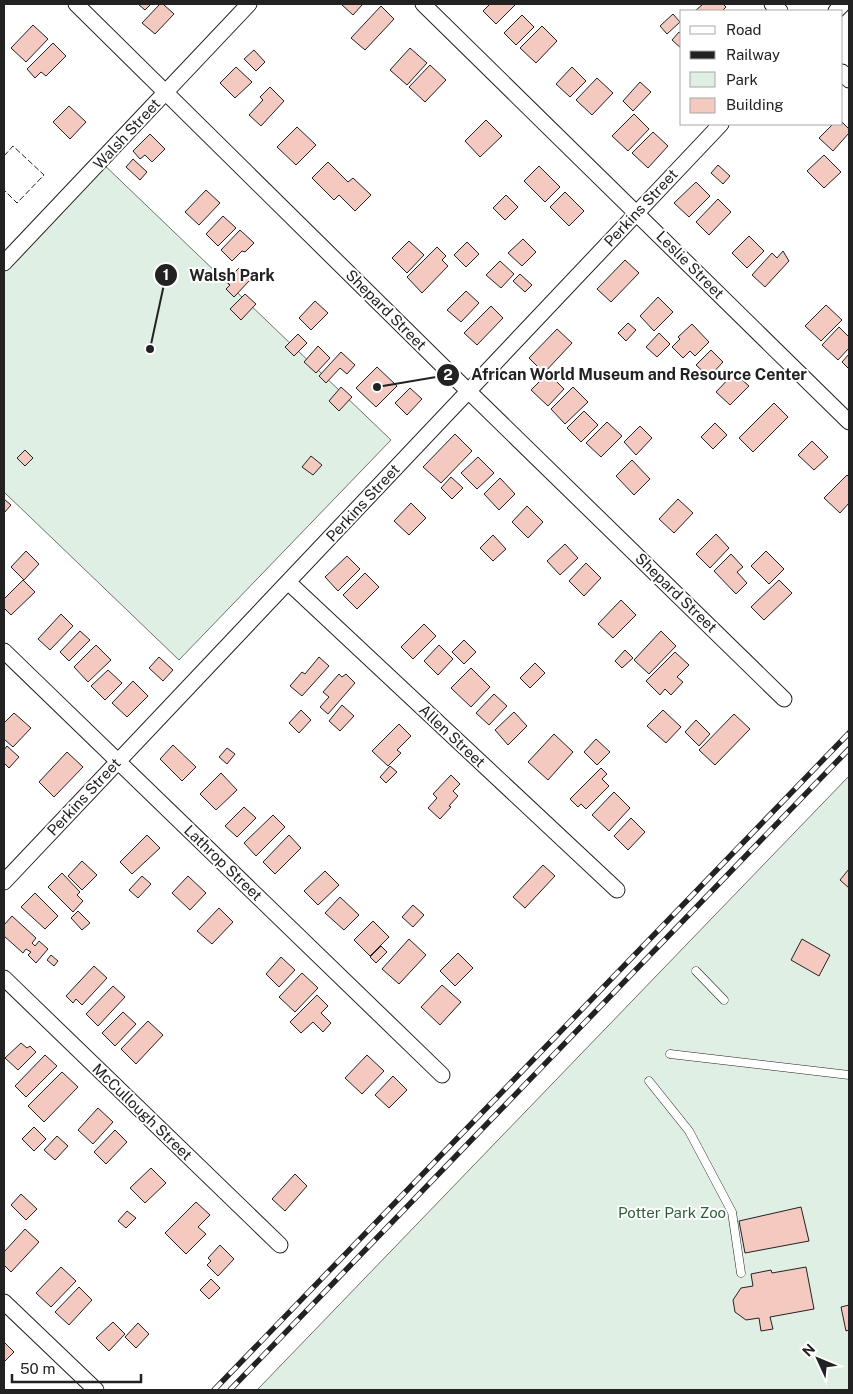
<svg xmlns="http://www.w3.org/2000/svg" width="853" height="1394" font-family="'Public Sans',sans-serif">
<rect width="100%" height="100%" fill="#fff"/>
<path fill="#e0efe3" stroke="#6f6f6f" d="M98 159 391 440 179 660 4 492V258Z
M849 776V1390H257Z"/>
<path fill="#f3c9c0" stroke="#222" d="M138 4H151L145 10Z
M160 4H163L174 14 155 34 142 23Z
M341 4H363L353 15Z
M490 4H516L496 24 483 11Z
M703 4H723L726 7 722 11H695Z
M381 6 394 19 365 50 351 38Z
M673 14 680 22 667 34 660 26Z
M522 15 534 27 516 45 504 33Z
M33 25 48 39 26 62 11 48Z
M542 26 557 41 536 63 520 48Z
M679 32 682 34V49L672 40Z
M53 43 66 56 46 76 41 72 35 78 27 69Z
M410 48 427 63 407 85 390 70Z
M254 50 265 62 256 71 244 59Z
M430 65 446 80 425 102 409 87Z
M236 67 252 82 235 98 220 83Z
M572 67 586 81 570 97 556 84Z
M597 78 613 93 592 115 576 100Z
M640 82 651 92 633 111 623 101Z
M270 87 284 101 261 126 249 115 263 100 260 97Z
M69 106 86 122 70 139 53 122Z
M634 114 649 129 628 151 612 136Z
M486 120 502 136 480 157 465 141Z
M842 122 849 129V133L833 151 819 138 833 124H842Z
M297 127 316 145 296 165 277 147Z
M653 132 668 146 648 168 632 153Z
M150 134 165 149 152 162 145 155 140 159 133 151Z
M824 155 841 172 824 188 807 171Z
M133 159 147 172 140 180 126 167Z
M328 162 348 182 353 178 371 195 355 211 339 195 334 200 312 178Z
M718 165 730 176 723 184 711 173Z
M539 166 560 187 545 202 524 181Z
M696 182 710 196 689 217 674 203Z
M206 190 220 203 199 225 185 212Z
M565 192 584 211 569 226 550 207Z
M506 195 518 207 505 220 493 208Z
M718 199 731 212 709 235 696 222Z
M223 216 236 228 218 246 206 234Z
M240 230 254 243 245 252 242 251 232 261 221 250Z
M749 236 764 251 747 268 732 253Z
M523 239 536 252 522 266 508 253Z
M409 241 424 255 407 273 392 258Z
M467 242 479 254 466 267 454 255Z
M437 247 446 256 442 260 448 266 422 293 407 277Z
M783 251 789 261 765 287 752 275 772 253 777 258Z
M625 260 639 273 611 302 597 289Z
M500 261 514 274 501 288 486 275Z
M239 268 250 280 234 297 226 289 230 285 226 281Z
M520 274 532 285 525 292 513 281Z
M466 291 479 303 461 322 447 310Z
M245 294 256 304 241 320 230 309Z
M658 297 673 312 654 331 640 316Z
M315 301 328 313 311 330 299 318Z
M826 305 842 320 821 341 805 326Z
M491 306 503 318 477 345 464 333Z
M628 323 636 330 626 341 618 333Z
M692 324 709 342 695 356 690 351 683 358 672 347 680 339 678 337Z
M839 327 849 337V348L838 360 822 345Z
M557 329 572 343 544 373 529 358Z
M659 333 670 344 657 357 646 347Z
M298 334 307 343 294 356 285 347Z
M318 346 330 358 316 373 304 362Z
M711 350 723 362 709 377 696 365Z
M341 352 355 365 347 374 340 368 326 383 319 376Z
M849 354V369L842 362Z
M377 367 397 386 376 407 356 388Z
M548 373 564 389 548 406 531 390Z
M734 373 749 386 730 405 716 392Z
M341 387 352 397 339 411 329 401Z
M573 387 588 402 565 424 551 409Z
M410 388 422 399 407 415 395 403Z
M774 403 788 417 753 452 739 438Z
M584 411 598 425 581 442 567 428Z
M607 422 622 436 601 457 586 443Z
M715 423 727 435 713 449 701 437Z
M640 426 652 438 636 455 624 442Z
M455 434 472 451 441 483 423 467Z
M812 441 828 457 814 470 798 455Z
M25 450 33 458 25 466 17 458Z
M311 456 322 465 313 475 302 467Z
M478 457 494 473 477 489 461 473Z
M632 460 650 479 634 495 616 476Z
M847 475 849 477V503L840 513 824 498Z
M451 477 463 488 452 499 441 488Z
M500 478 515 494 499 510 484 494Z
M4 499 11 505 4 513Z
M678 499 693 513 674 533 659 519Z
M411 503 426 518 409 535 394 521Z
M527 506 543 522 528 538 512 522Z
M716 534 729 548 710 568 696 554Z
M493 535 506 549 493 561 480 548Z
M565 544 578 558 560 575 547 561Z
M26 551 39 564 24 580 11 567Z
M766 551 784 569 769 584 751 566Z
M731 554 743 567 737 572 747 583 736 594 714 571Z
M347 556 360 569 338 591 325 577Z
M586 563 601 578 584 596 569 581Z
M365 573 379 587 357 609 343 595Z
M23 580 35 592 11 615 4 608V599Z
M779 580 792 593 764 620 751 607Z
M621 600 636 615 613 638 598 624Z
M61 614 73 626 50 650 38 639Z
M424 624 436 636 413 659 401 647Z
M80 631 90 640 69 661 60 652Z
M661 631 676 646 649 674 634 660Z
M464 640 476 652 464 664 452 652Z
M96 645 111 660 88 682 74 667Z
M439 645 453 659 438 675 424 661Z
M625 650 633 658 622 668 615 661Z
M675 652 689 665 677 677 683 682 671 695 665 689 660 695 646 681Z
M159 657 173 670 163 681 149 668Z
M319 657 329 666 302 696 290 686 302 672 305 674Z
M535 663 545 673 530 688 520 678Z
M471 668 490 687 471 707 451 688Z
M108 670 122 683 105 700 91 686Z
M339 674 342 677 346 674 355 683 328 714 320 707 329 697 323 692Z
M133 681 148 696 127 717 112 703Z
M494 694 507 706 489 725 476 713Z
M342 705 354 716 340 731 329 721Z
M301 710 311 720 299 733 289 723Z
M663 710 681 727 666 743 647 726Z
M514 712 527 726 508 745 495 730Z
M14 713 31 728 13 747 4 739V723Z
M734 714 750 729 715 765 699 750Z
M696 720 710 734 699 746 685 732Z
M399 724 411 736 397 750 401 753 388 766 372 751Z
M554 734 573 752 548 780 528 762Z
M596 739 610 752 597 765 584 752Z
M173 745 196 767 182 781 160 759Z
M7 746 19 757 9 768 4 763V750Z
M227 748 235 754 227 764 219 757Z
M67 752 83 767 54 797 39 782Z
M390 766 397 772 386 783 380 777Z
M601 768 607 774 602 779 609 786 586 809 581 804 578 807 570 799Z
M221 773 237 790 216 810 200 794Z
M451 775 460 784 453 791 458 796 449 806 451 807 440 819 428 808 437 798 433 794Z
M614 792 630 808 609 831 592 815Z
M244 807 256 818 237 837 225 826Z
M273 815 285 827 256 856 244 843Z
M631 818 645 832 628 850 614 836Z
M147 835 160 848 132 874 120 862Z
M289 835 301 848 275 874 263 862Z
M82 861 97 875 82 890 68 876Z
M543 865 555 876 525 908 513 897Z
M849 869V888L840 880Z
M325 871 339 885 318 905 304 891Z
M62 873 80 892 77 895 83 901 73 912 48 887Z
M142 876 151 884 138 898 129 890Z
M188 876 206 893 190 910 172 893Z
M35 893 58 916 45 929 21 907Z
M340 897 359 915 344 930 325 913Z
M413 905 424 915 413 927 402 917Z
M219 908 233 922 212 944 197 931Z
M78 911 90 923 82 930 71 918Z
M12 916 36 938 32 943 35 946 39 941 48 949 36 963 28 955 31 952 26 949 23 953 4 936V925Z
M373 921 389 937 370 956 354 940Z
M409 939 426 955 399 984 382 969Z
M802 939 830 955 819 976 791 960Z
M381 946 387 952 376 963 370 957Z
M458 953 473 968 455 986 440 971Z
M51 955 58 961 54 966 47 960Z
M281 957 295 970 279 987 266 974Z
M94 966 107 978 82 1005 76 999 73 1003 66 996Z
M302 973 318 988 295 1012 279 997Z
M442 985 461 1002 440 1025 421 1007Z
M113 986 125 997 98 1026 86 1014Z
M317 995 328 1006 321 1013 331 1023 323 1032 313 1022 301 1033 290 1022Z
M123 1012 136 1024 115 1046 102 1033Z
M148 1021 163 1035 136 1064 121 1049Z
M21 1043 27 1048 30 1046 36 1052 18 1070 5 1058Z
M45 1055 57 1066 26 1097 15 1086Z
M367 1055 384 1071 362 1094 345 1078Z
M62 1072 78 1087 44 1122 28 1106Z
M393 1076 407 1090 389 1108 375 1095Z
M98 1108 113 1122 93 1144 78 1130Z
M34 1127 46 1139 34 1151 22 1139Z
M115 1130 127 1142 106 1164 94 1152Z
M57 1136 68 1146 55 1160 44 1150Z
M151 1168 166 1183 145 1203 130 1188Z
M295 1174 307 1186 285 1211 272 1199Z
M21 1194 37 1209 26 1220 11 1205Z
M196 1202 210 1215 198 1227 206 1234 186 1254 165 1233Z
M801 1207 809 1241 745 1253 739 1221Z
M127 1211 136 1218 126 1228 118 1221Z
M25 1229 39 1242 11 1272 4 1265V1252Z
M220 1245 234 1259 218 1276 207 1265 211 1261 208 1258Z
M61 1267 76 1281 51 1307 36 1293Z
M806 1267 814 1309 770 1317 773 1329 761 1331 759 1318 746 1320 735 1312 733 1300 741 1288 753 1286 751 1274 771 1270 772 1273Z
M211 1279 220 1288 209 1299 200 1290Z
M79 1287 92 1300 69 1325 55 1312Z
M849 1305V1330L846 1331 841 1307Z
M113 1322 125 1334 109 1351 96 1338Z
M138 1323 149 1334 136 1348 125 1337Z
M4 1342 14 1352 4 1362Z"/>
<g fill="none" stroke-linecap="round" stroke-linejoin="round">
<g stroke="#222" stroke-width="9">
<path id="service" d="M696 971 724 1000
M670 1054 849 1075
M649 1081 689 1131 732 1212 741 1273"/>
</g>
<g stroke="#222" stroke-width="17">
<path id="minor" d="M76 4 457 380 784 699
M423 4 849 422
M772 4 780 11
M836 11 843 4
M842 72 849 80
M4 263 249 4
M288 582 617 890
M4 651 442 1075
M4 882 721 124
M4 978 280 1245
M4 1302 96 1390"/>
</g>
<use href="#service" stroke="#fff" stroke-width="8"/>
<use href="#minor" stroke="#fff" stroke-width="15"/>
<g stroke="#222" stroke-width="5.5">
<path id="rail" d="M214 1390 849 733
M230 1390 849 749"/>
</g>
<use href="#rail" stroke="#fff" stroke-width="4" stroke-dasharray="11" stroke-linecap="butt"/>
<path stroke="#222" stroke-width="1" stroke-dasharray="6 2.5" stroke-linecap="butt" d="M4 156 13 146 44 175 17 203 4 190"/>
</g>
<g text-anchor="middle" stroke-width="4" stroke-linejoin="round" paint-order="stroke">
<g font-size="15" fill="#222" stroke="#fff">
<text transform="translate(127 134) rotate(-47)" y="5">Walsh Street</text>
<text transform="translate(641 208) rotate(-47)" y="5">Perkins Street</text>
<text transform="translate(690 265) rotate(45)" y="5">Leslie Street</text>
<text transform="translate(386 310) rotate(45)" y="5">Shepard Street</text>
<text transform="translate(363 503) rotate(-47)" y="5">Perkins Street</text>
<text transform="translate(676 593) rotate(44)" y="5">Shepard Street</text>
<text transform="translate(452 736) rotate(43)" y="5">Allen Street</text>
<text transform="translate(84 797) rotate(-47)" y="5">Perkins Street</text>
<text transform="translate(223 863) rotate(44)" y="5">Lathrop Street</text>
<text transform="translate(142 1112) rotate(44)" y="5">McCullough Street</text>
</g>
<g font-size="15" fill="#2f5e38" stroke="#fff">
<text x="672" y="1218">Potter Park Zoo</text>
</g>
</g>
<path fill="none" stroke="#222" stroke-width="2" d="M150 349L166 275M377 387L448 375"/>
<g fill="#222" stroke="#fff" stroke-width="2">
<circle cx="150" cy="349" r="5"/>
<circle cx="377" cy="387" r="5"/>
<circle cx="166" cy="275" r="12"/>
<circle cx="448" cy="375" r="12"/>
</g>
<g font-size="15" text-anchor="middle" font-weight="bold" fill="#fff">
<text x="166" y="280">1</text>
<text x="448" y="380">2</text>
</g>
<g font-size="16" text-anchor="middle" font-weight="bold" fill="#222" stroke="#fff" stroke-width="4" stroke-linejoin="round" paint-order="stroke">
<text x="232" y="281">Walsh Park</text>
<text x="639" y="380">African World Museum and Resource Center</text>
</g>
<rect width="853" height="1394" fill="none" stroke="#222222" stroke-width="10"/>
<rect x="680" y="10" width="162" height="115" fill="#ffffff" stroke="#a7a7a7"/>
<rect x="690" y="26" width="25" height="8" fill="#ffffff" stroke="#a7a7a7"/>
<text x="726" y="35" font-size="15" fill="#222222">Road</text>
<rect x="690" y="51" width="25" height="8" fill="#222222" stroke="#a7a7a7"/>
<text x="726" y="60" font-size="15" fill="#222222">Railway</text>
<rect x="690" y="72" width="25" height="15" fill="#e0efe3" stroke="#a7a7a7"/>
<text x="726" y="85" font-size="15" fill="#222222">Park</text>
<rect x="690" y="98" width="25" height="15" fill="#f3c9c0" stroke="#a7a7a7"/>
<text x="726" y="110" font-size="15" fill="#222222">Building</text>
<g transform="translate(818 1359) rotate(314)" stroke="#ffffff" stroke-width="4" paint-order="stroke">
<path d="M0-4L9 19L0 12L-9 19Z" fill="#222222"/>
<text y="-8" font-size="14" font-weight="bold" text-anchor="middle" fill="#222222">N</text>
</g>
<path d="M12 1374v8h129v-8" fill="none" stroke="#222222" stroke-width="2.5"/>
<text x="20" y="1374" font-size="15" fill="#222222" stroke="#ffffff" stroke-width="4" paint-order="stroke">50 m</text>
</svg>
